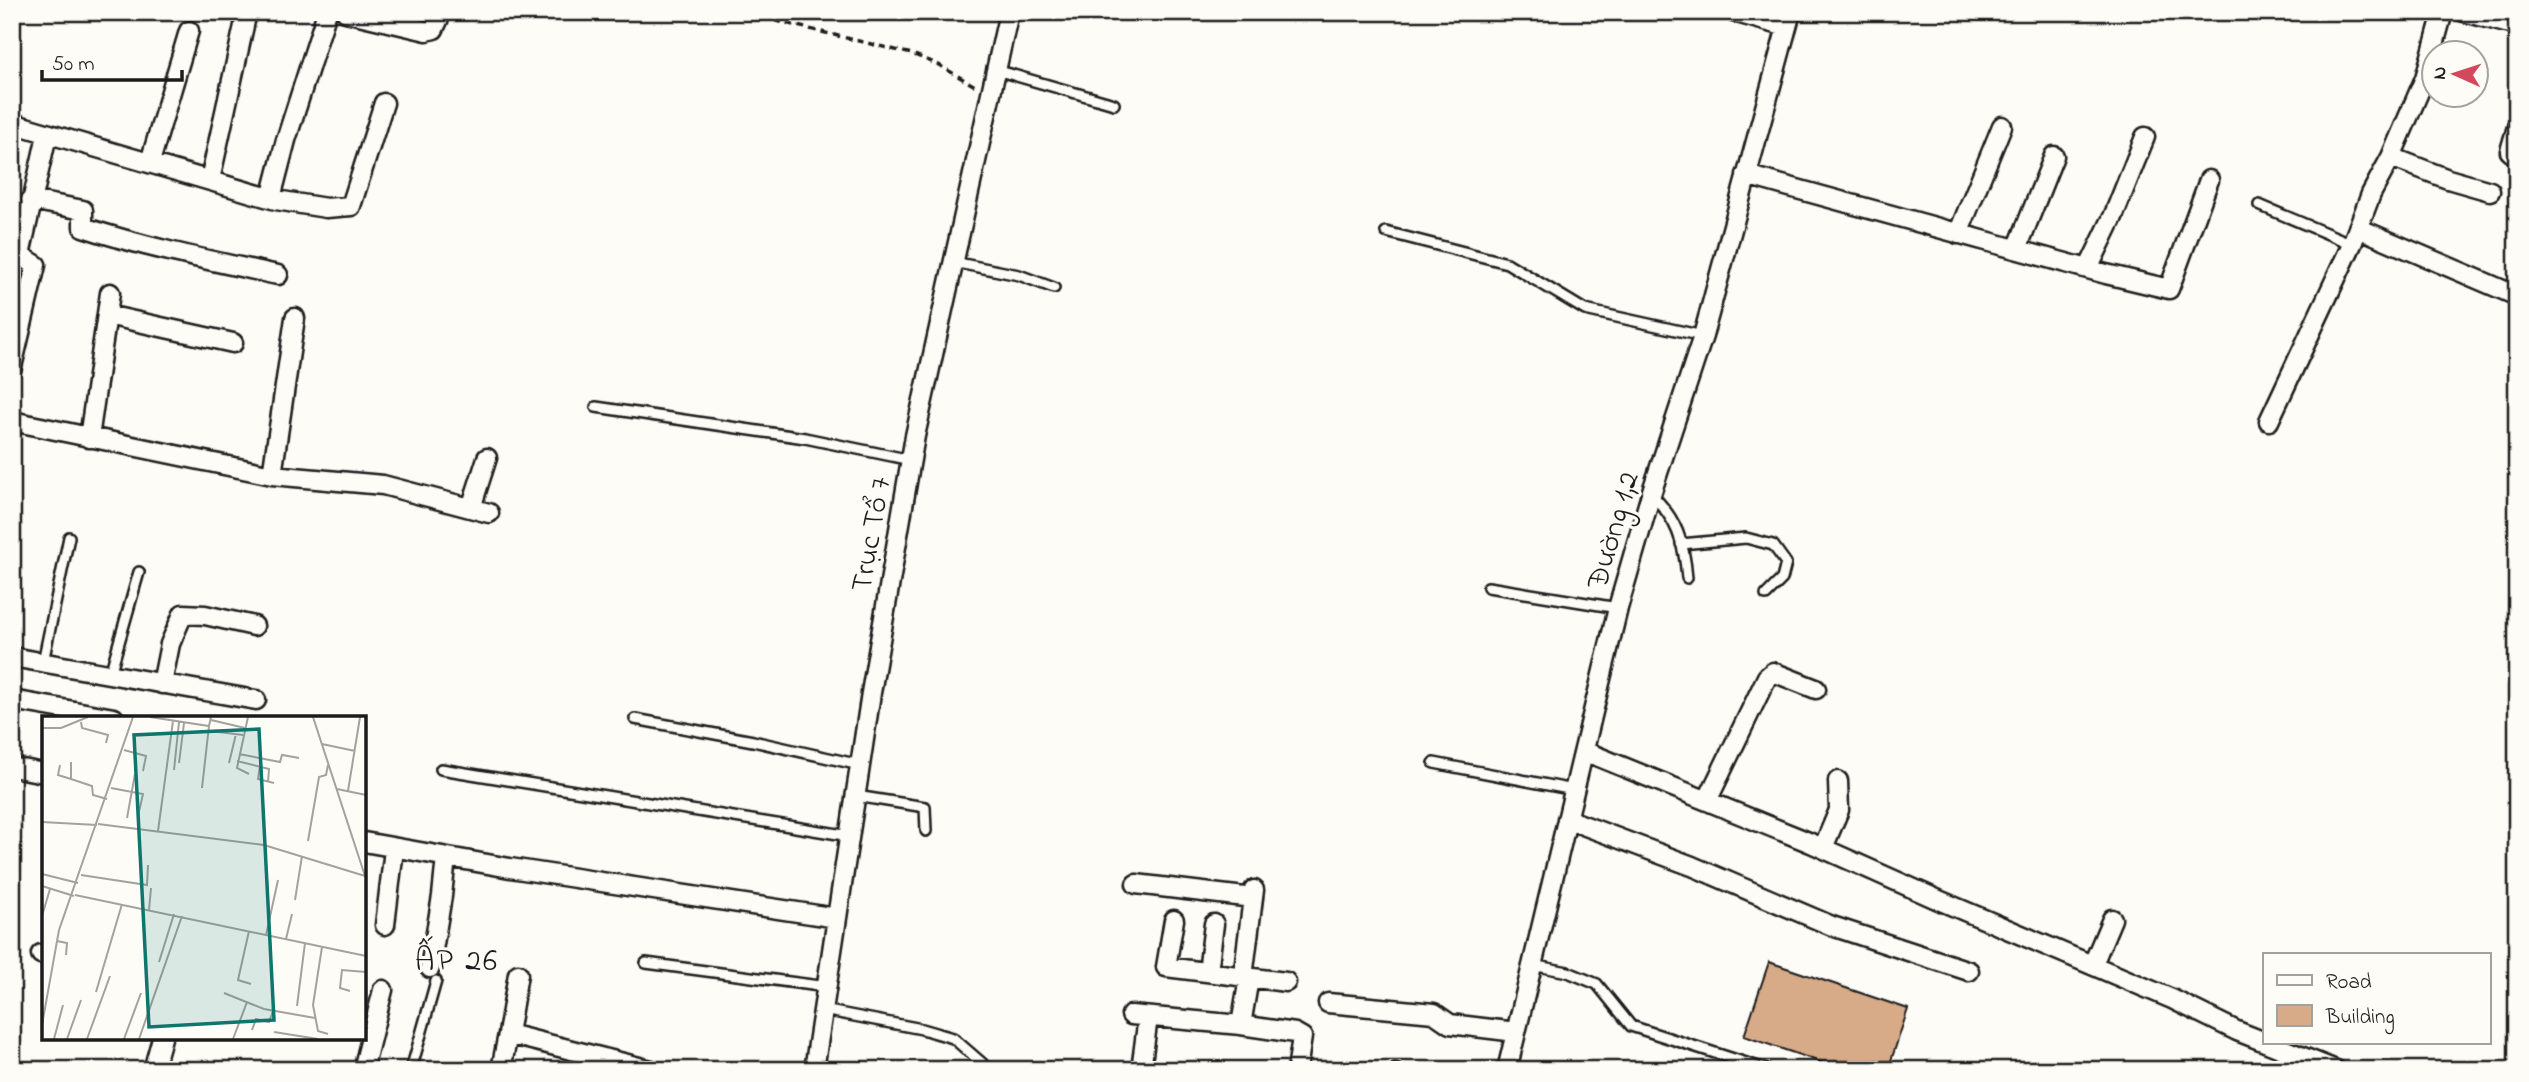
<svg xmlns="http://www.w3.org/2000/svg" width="2529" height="1082" font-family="'Indie Flower',sans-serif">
<rect width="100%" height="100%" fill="#fdfcf7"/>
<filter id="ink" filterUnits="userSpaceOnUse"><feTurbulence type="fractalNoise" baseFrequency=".0143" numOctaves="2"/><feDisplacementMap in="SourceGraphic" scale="14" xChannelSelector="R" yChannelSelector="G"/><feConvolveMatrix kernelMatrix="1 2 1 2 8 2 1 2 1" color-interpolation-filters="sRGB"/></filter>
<g filter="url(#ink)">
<path fill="#d7aa88" stroke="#1c1c1c" stroke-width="2" d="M1769 962 1908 1009 1888 1070H1844L1744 1036Z"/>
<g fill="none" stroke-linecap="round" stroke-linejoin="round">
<g stroke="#1c1c1c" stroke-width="14">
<path id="lane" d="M996 70 1114 104
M2259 205 2352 244
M1386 232 1507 263 1585 310 1703 336
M953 262 1019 275 1054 288
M596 407 805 438 911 460
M1651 494C1677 519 1684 542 1687 578
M1681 544 1746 538 1773 545 1786 563 1782 579 1766 595
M1488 587 1618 608
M43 662 69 537
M110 674 139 572
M635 719 753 741 860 765
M1434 763 1574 790
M441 769 850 836
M856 796 925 807 926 831
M646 963 827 987
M1532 965 1568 972 1597 984 1631 1026 1768 1070
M823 1010 922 1029 953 1038 990 1070
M1395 1069 1398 1070
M411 1070 436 981"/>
</g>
<g stroke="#1c1c1c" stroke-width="23">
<path id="street" d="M346 12 427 31 434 29 442 12
M1733 12 1787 27
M2464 12 2517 26
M12 123 276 200 326 208 351 206 384 103
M2517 127 2510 151 2517 157
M2391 157 2448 179 2490 191
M150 162 189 31
M1746 175 2106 274 2169 289 2209 180
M210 180 247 12
M271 198 286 140 327 12
M31 200 83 210V227C147 248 212 261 278 275
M2358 228 2517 296
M1958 234 2002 126
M2017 249 2054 156
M2088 269 2113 217 2145 137
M107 315 233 343
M12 367 36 265 20 255 47 135
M12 421 272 475 383 485 489 513
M2269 421 2352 244 2371 194 2391 157 2425 78 2443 12
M89 438 110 293
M272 475 295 318
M471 508 487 458
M12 657 256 700
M162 684 170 644 183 614 205 615 254 626
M12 700 114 718
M1584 751 1811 843 1941 901 2172 999 2237 1031 2336 1070
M12 767 44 773
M1707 801 1767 677 1773 672 1816 689
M1567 819 1692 866 1832 926 1969 971
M364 842 510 868 837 918
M1823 848 1839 810 1838 781
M1136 884 1253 898
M1174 920 1166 967 1286 982
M385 925 394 849
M41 954 44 955
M2093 964 2112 919
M430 968 442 896 446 857
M1208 972 1214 924
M1243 977 1254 890
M1328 1003 1434 1013 1450 1024 1516 1032
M1131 1015 1241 1025 1295 1033 1302 1037 1297 1070
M1241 1025 1249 978
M508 1034 518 974
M153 1070 162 1038
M363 1070 383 990
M501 1070 508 1034 651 1070
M814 1070 871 693 915 436 1009 12
M1141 1070 1148 1017
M1507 1070 1618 608 1651 494 1703 336 1791 12"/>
</g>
<path stroke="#1c1c1c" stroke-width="3.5" stroke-dasharray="7 5" stroke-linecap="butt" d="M740 12 912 54 937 64 977 87"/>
<use href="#lane" stroke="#fdfcf7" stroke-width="9"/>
<use href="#street" stroke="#fdfcf7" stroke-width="18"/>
</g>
</g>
<g text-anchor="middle" stroke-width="6" stroke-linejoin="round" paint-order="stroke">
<g font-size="30" fill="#1c1c1c" stroke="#fdfcf7">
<text transform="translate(1612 530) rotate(-74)" y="10">Đường 1,2</text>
<text transform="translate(870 534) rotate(-80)" y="10">Trục Tổ 7</text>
</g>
<g font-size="32" letter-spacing="2" fill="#1c1c1c" stroke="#fdfcf7">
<text x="457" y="970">ẤP 26</text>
</g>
</g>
<g transform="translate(42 716)">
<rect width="324" height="324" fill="#fdfcf7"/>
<path fill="none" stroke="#a3a29f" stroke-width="2" d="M108 1 167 10 169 1M206 1 195 52 207 58M271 1 323 160M169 4 203 12M39 6 40 12 66 19 64 27M0 12H19L46 1M168 15 201 19M280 28 313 35M82 34 104 40 101 55M197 38 238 46 240 39 257 42M219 42 216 63 232 67M195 45 227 53 226 66M29 46V63L50 70 51 79 65 83M137 47 142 7M187 47 194 18M18 49 16 59 29 63M132 54 137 6M69 72 101 78 96 100M160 72 167 10M295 73 324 79M306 75 318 1M85 102 93 58M0 106 55 109M56 108 222 129 323 160M116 115 131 5M266 125 277 61 284 59 286 49M0 158 36 167M39 159 105 169 106 149M0 170 32 180M33 179 324 240M253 184 260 140M107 194 109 172M0 200 8 173M207 215 196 264 209 268M224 219 236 164M244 223 250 198M15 225 25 227 24 239M280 231 271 289 276 315 286 318M117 246 132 198M308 275 298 272 300 254 324 256M54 276 80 188M182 277 222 293 273 302M255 290 263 227M0 309 17 214 91 1M210 314 214 303 227 306 231 295M232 316 276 323M12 323 21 289M25 323 39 284M45 323 68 260M82 323 99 277M97 323 140 200M191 323 205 286"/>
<path fill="#0f766e" fill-opacity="0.15" stroke="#0f766e" stroke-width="3.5" d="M217 13 232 304 107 311 92 19Z"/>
<rect width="324" height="324" fill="none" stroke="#1c1c1c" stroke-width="3.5"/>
</g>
<rect width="2529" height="1082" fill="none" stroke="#fdfcf7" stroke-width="42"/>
<rect x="21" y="21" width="2487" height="1040" fill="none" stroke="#1c1c1c" stroke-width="2.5" filter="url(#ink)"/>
<rect x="2263" y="953" width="228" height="91" fill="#fdfcf7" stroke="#a3a29f" stroke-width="2"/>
<rect x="2277" y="975" width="35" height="10" fill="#fdfcf7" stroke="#a3a29f" stroke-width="2"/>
<text x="2326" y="988" font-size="21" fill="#1c1c1c">Road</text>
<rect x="2277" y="1005" width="35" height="21" fill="#d7aa88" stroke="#a3a29f" stroke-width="2"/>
<text x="2326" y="1023" font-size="21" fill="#1c1c1c">Building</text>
<g transform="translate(2455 74) rotate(273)"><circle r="33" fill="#fdfcf7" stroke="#a3a29f" stroke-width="2"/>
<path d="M0-5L12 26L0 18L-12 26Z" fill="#d1495b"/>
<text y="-10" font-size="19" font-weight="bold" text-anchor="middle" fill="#1c1c1c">N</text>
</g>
<path d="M42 70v10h140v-10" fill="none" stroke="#1c1c1c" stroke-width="3.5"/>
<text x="52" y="70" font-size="21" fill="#1c1c1c" stroke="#fdfcf7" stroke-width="5" paint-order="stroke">50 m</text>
</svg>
